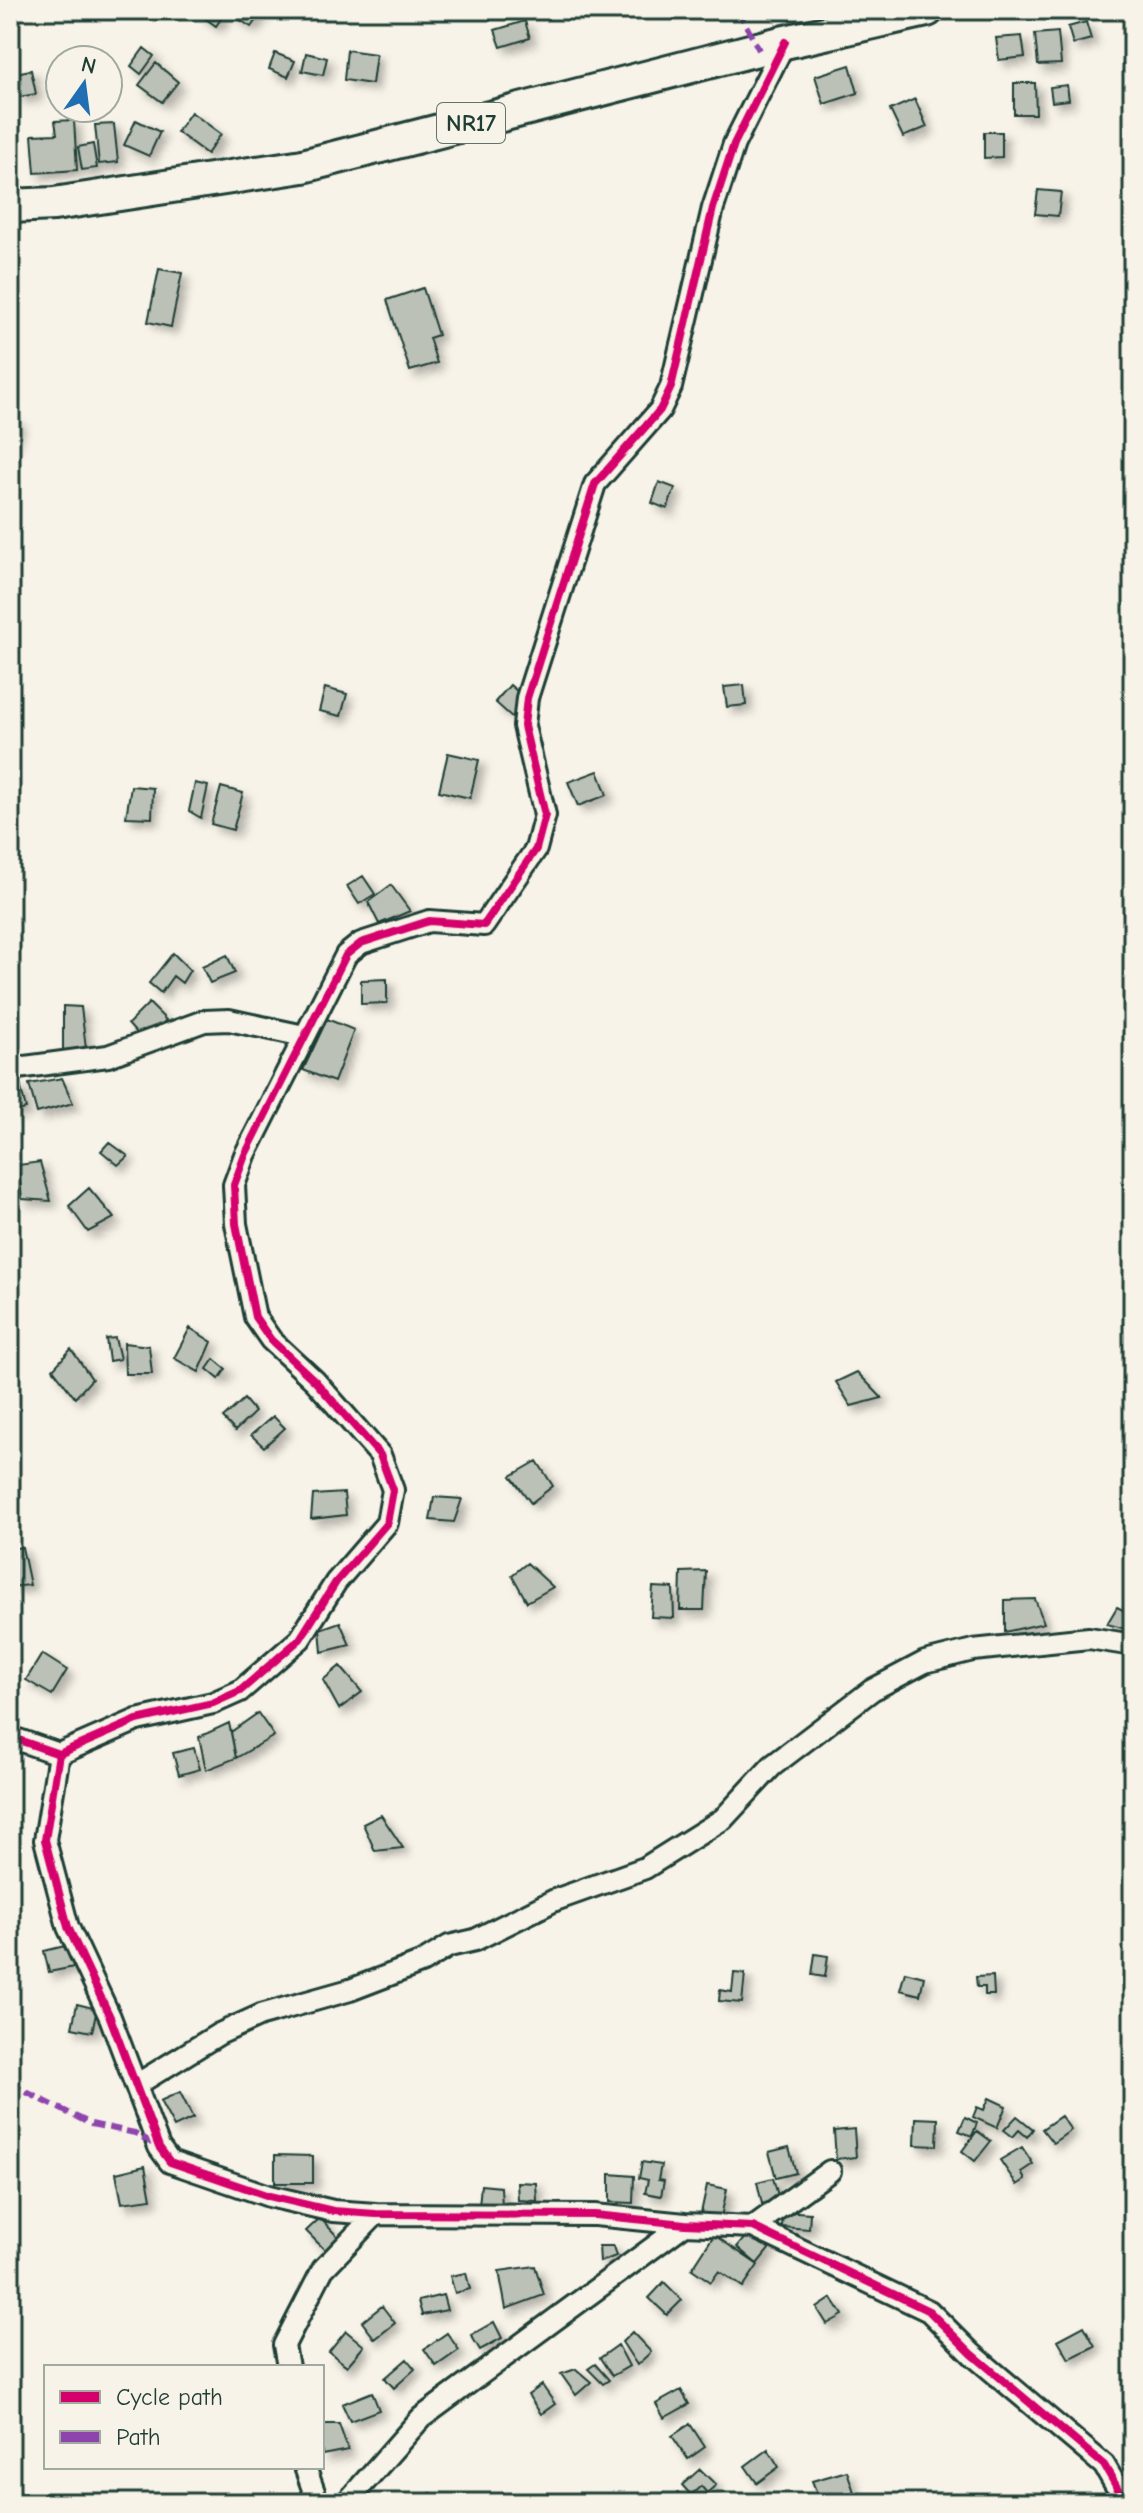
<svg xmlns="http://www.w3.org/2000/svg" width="1143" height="2513" font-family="'Comic Neue',sans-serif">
<defs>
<filter id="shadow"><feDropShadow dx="6" dy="6" stdDeviation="4" flood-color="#0004"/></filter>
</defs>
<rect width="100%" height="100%" fill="#f7f3e8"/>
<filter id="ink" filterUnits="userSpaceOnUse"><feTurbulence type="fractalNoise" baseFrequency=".0125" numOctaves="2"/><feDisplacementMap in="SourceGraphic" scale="16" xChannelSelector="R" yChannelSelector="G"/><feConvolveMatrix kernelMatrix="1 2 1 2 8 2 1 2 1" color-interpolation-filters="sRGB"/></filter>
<g filter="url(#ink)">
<path fill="#bbc1b6" stroke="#1f3d34" stroke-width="2" filter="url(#shadow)" d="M202 10H227L216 26 199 14Z
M238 10H263L251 27 234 16Z
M525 21 530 38 501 47 495 30Z
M1086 22 1091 39 1073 44 1068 27Z
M1058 32 1061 64 1038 65 1035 34Z
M1022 36 1025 57 999 60 996 38Z
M144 48 154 56 141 74 131 66Z
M347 50 376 54 372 84 344 80Z
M275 53 295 61 288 77 269 69Z
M306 53 327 58 323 75 302 71Z
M156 63 178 82 162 102 139 85Z
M850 65 858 93 824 104 815 76Z
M31 70 36 94 19 97 15 73Z
M1014 83H1035L1036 114H1014Z
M1067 85 1069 100 1052 102 1050 87Z
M915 99 927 127 903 137 890 110Z
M191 112 221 134 207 154 177 132Z
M74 120 77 170 35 173 32 135 57 134 55 121Z
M136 120 160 132 149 156 124 145Z
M114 124 118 162 99 164 95 125Z
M984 132H1002V157L984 158Z
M93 144 97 168 82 170 78 147Z
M1038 190 1061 192 1058 216 1035 214Z
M159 269 182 273 171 327 148 322Z
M423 288 438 335 429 338 437 363 410 371 387 300Z
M10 418 19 421 10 450Z
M659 482 675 488 667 509 652 503Z
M510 685 525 698 514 719 495 702Z
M744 685 746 705 727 707 724 687Z
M325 688 347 694 341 716 319 711Z
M448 753 479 760 470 798 439 791Z
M598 771 607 795 578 806 568 782Z
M195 783 208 786 201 818 189 811Z
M131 786 153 788 152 818 126 817Z
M221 787 243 793 233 830 211 824Z
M363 876 375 894 359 904 347 886Z
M391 885 410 911 379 924 368 902Z
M173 953 190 970 182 983 173 976 161 993 149 983Z
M227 955 235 973 210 983 202 967Z
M387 979V1003L361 1004V980Z
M149 1003 166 1020 144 1042 128 1024Z
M63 1006 81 1007 86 1049 63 1052Z
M327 1019 354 1030 334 1082 303 1070Z
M62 1078 73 1103 37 1113 29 1084Z
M20 1085 26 1109 10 1113V1086Z
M109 1142 128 1156 118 1165 101 1151Z
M40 1162 51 1201 22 1199 18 1165Z
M89 1188 114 1218 88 1232 69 1206Z
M190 1328 212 1342 199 1372 174 1358Z
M115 1338 120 1359 109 1361 106 1339Z
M124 1343 149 1346 152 1374H125Z
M71 1349 92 1379 75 1398 53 1369Z
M214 1359 226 1369 219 1379 207 1369Z
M857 1372 882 1398 851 1406 836 1382Z
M244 1399 255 1412 235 1431 223 1418Z
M273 1416 285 1428 264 1447 251 1435Z
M537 1461 553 1486 531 1503 511 1476Z
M344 1493 346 1515 311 1519 313 1495Z
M434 1497 462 1499 454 1522 430 1520Z
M22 1547 30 1585 10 1587V1549Z
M527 1563 553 1587 527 1602 512 1575Z
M706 1571 704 1610H680L681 1572Z
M653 1587 673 1588 674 1618 651 1617Z
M1035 1599 1044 1623 1005 1632V1600Z
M1117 1607 1133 1615V1631L1107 1624Z
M340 1622 350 1645 322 1652 320 1629Z
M42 1654 67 1670 52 1695 26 1680Z
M340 1666 362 1692 339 1709 323 1680Z
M258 1713 274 1736 236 1758 231 1732Z
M229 1723 236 1758 206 1770 199 1737Z
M194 1748 200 1769 179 1775 173 1753Z
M381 1815 403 1848 375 1851 363 1824Z
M65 1946 74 1967 49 1972 44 1951Z
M815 1954 828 1956 825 1977 812 1975Z
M905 1972 924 1977 920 1995 900 1990Z
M734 1973 745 1974 742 2003 719 2001 720 1990 732 1992Z
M993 1976 994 1995H985V1987H977L976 1977Z
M77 2004 97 2009 92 2032 72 2028Z
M180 2092 193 2118 174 2127 160 2101Z
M989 2098 1006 2106 997 2128 973 2117 977 2107 984 2110Z
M1017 2116 1033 2129 1027 2137 1019 2130 1013 2137 1004 2130Z
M1061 2116 1071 2130 1053 2143 1042 2129Z
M965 2117 977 2123 972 2136 959 2131Z
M916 2118 938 2119 937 2146 915 2145Z
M854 2129 856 2157 836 2159 834 2131Z
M977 2131 991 2141 975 2161 962 2151Z
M789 2147 796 2173 776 2178 769 2152Z
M1022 2147 1033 2164 1021 2172 1025 2180 1017 2185 1000 2160Z
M275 2155 313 2156V2183H275Z
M642 2162 661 2165 658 2180 664 2181 661 2196 645 2193 648 2180 639 2178Z
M145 2166 151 2199 122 2203 116 2173Z
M610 2174 634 2176 633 2203 610 2202Z
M773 2178 779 2199 762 2204 757 2182Z
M517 2182 536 2183 537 2201 518 2200Z
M481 2185 501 2187 502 2207 479 2206Z
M707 2185 727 2189 721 2217 701 2213Z
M783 2211 810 2213 809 2229 782 2227Z
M320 2218 338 2237 325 2250 306 2231Z
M750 2231 770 2248 757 2264 737 2247Z
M714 2235 758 2265 743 2287 719 2271 711 2282 692 2269Z
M599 2246H613L616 2256 600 2262Z
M535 2266 544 2295 506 2309 499 2271Z
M466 2273 470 2289 455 2293 450 2276Z
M664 2282 682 2300 667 2315 649 2298Z
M443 2295 447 2310 422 2315 418 2301Z
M832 2298 843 2315 827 2324 817 2308Z
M382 2306 395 2323 375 2339 362 2322Z
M494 2322 502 2338 480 2350 471 2335Z
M1084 2326 1095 2346 1069 2359 1058 2340Z
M346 2331 364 2346 347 2366 329 2352Z
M632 2332 651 2352 637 2365 622 2342Z
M447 2333 459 2350 436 2366 424 2349Z
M618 2345 629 2366 612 2376 600 2358Z
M407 2359 415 2369 394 2388 385 2378Z
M595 2364 609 2380 603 2384 588 2369Z
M576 2369 591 2382 576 2395 561 2374Z
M542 2385 555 2404 541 2414 528 2395Z
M681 2390 689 2404 664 2418 656 2404Z
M372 2392 379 2410 350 2421 342 2404Z
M327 2424H339L348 2450 322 2455V2426Z
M690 2424 705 2447 688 2459 672 2436Z
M768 2449 779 2467 757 2483 745 2466Z
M700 2469 716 2485 707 2493 701 2486 691 2495 682 2485Z
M847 2471 854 2492 834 2503H821L812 2481Z
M431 2493 440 2503H419Z
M932 2495 955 2502V2503H929Z"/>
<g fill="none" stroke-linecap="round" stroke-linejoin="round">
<g stroke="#1f3d34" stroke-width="26">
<path id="street" d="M10 1069 108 1056 204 1021 229 1020 304 1036
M10 1737 59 1754 137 1720 213 1703 240 1691 300 1639 336 1582 387 1523 393 1490 380 1455 315 1381 271 1340 255 1317 236 1224 234 1185 245 1155 346 955 361 943 429 921 484 925 536 849 545 815 524 726 527 698 595 484 660 410 671 387 713 208 734 144 785 42
M59 1754 45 1840 68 1927 110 2017 159 2147 170 2162 269 2196 333 2211 376 2214 595 2215 685 2224 753 2227 929 2311 972 2354 1104 2465 1126 2503
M136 2085 219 2034 261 2015 350 1990 423 1962 449 1946 475 1940 555 1900 645 1868 723 1819 772 1766 872 1690 925 1662 973 1650 1089 1638 1133 1645
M753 2227 830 2171
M288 2367 284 2345 323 2269 376 2214
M305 2467 318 2503
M346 2503 421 2418 685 2224"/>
</g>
<g stroke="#1f3d34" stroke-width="38">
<path id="primary" d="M10 206 54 204 303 166 785 42 927 10"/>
</g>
<use href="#street" stroke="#f7f3e8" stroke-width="20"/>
<use href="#primary" stroke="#f7f3e8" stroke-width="32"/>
<path stroke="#8e44ad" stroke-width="6" stroke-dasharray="12 6" stroke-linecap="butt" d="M738 10 759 50
M10 2084 91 2124 135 2133 159 2147"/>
<g stroke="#f7f3e8" stroke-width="13">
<path id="cycleway" d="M10 1737 59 1754 137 1720 213 1703 240 1691 300 1639 336 1582 387 1523 393 1490 380 1455 315 1381 271 1340 255 1317 236 1224 234 1185 245 1155 346 955 361 943 429 921 484 925 536 849 545 815 524 726 527 698 595 484 660 410 671 387 713 208 734 144 785 42
M59 1754 45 1840 68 1927 110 2017 159 2147 170 2162 269 2196 333 2211 376 2214 595 2215 685 2224 753 2227 929 2311 972 2354 1104 2465 1126 2503"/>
</g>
<use href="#cycleway" stroke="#d6006c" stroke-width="8"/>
</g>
</g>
<g text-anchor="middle" stroke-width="6" stroke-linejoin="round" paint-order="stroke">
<rect fill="#f7f3e8" stroke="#60746a" stroke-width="2" x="437" y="103" width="68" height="40" rx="6"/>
<g font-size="24" font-weight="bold" fill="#1f3d34">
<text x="471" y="131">NR17</text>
</g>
</g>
<rect width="1143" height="2513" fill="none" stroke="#f7f3e8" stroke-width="40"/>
<rect x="20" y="20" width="1103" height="2473" fill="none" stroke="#1f3d34" stroke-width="3" filter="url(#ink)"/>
<rect x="44" y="2365" width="280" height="104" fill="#f7f3e8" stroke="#a1aaa0" stroke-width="2"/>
<rect x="60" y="2391" width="40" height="12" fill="#d6006c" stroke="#a1aaa0" stroke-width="2"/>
<text x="116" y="2405" font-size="24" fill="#1f3d34">Cycle path</text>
<rect x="60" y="2431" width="40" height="12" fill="#8e44ad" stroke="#a1aaa0" stroke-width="2"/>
<text x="116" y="2445" font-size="24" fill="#1f3d34">Path</text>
<g transform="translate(84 84) rotate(14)"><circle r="38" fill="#f7f3e8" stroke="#a1aaa0" stroke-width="2"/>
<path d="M0-6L14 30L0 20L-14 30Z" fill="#1f6fb2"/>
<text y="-12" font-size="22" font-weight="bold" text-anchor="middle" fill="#1f3d34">N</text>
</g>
</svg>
